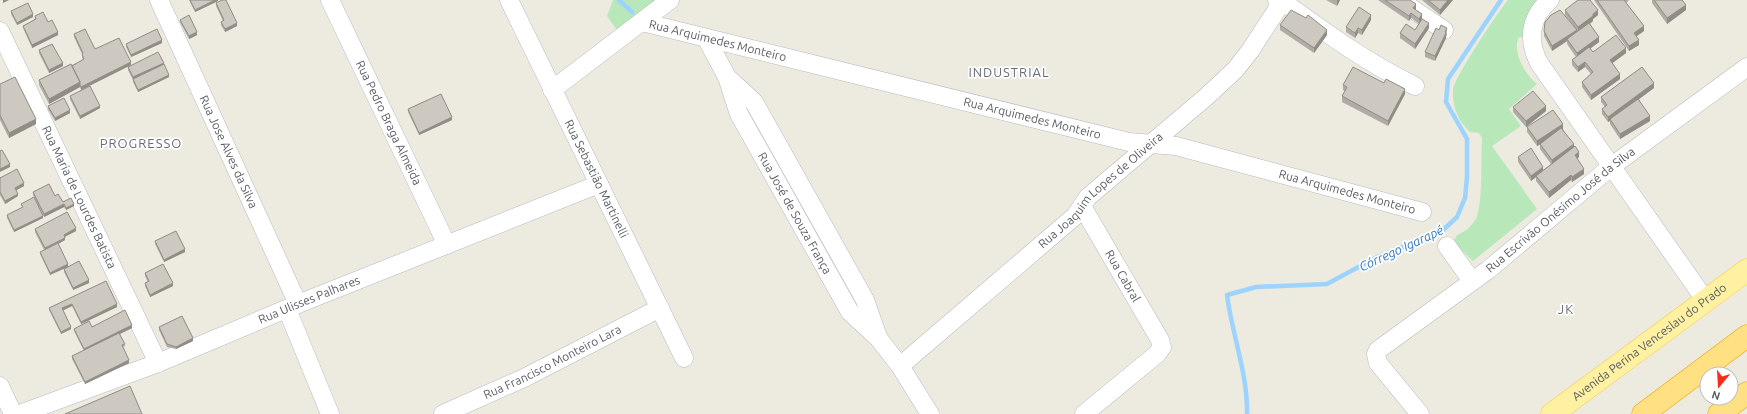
<svg xmlns="http://www.w3.org/2000/svg" width="1747" height="414" font-family="Ubuntu,sans-serif">
<rect width="100%" height="100%" fill="#edeadf"/>
<path fill="#b8e8b9" d="M613 0H660L619 33 607 16Z
M1508 0H1543L1527 38 1520 37 1518 39C1513 54 1525 74 1537 84L1509 109 1521 126 1492 146 1537 209 1473 261 1453 242 1457 235C1465 232 1471 227 1476 219 1483 204 1481 157 1482 138L1479 133 1470 132C1458 121 1452 107 1453 90 1454 78 1498 12 1508 0Z"/>
<g fill="none" stroke-linecap="round" stroke-linejoin="round">
<path stroke="#9dd3ff" stroke-width="4.5" d="M619 0 632 12
M1247 414C1248 375 1232 334 1227 295L1256 287 1327 284 1377 257 1441 232 1457 217 1465 198 1467 177V139L1446 102 1448 79 1501 0"/>
<g stroke="#b7bac0" stroke-width="19">
<g id="minor">
<path id="s1" d="M159 0 298 304"/>
<path id="s2" d="M330 0 447 245"/>
<path id="s3" d="M509 0 684 358"/>
<path d="M1277 0 1282 1C1325 32 1367 63 1415 86"/>
<path d="M1399 0 1444 30"/>
<path d="M1550 0C1530 17 1527 40 1539 63L1706 301"/>
<path id="s4" d="M642 22 1129 142 1176 146 1422 212"/>
<path id="s5" d="M0 31 158 363"/>
<path id="s6" d="M706 38 727 77 739 114 850 312 879 339 900 366 930 414"/>
<path d="M727 77 754 102 865 300 878 337"/>
<path d="M552 90 670 0"/>
<path id="s7" d="M1082 206 1160 340 1162 347 1157 354 1084 414"/>
<path d="M1447 246 1472 281"/>
<path d="M287 309 330 414"/>
<path id="s8" d="M900 366 1075 216 1088 197 1206 97 1235 70 1250 51 1283 0"/>
<path d="M0 386 13 414"/>
<path id="s9" d="M20 414 158 363 298 304 599 184"/>
<path id="s10" d="M443 414 524 378 660 308"/>
<path id="s11" d="M1420 414 1378 363 1376 354 1378 350 1488 270 1612 166 1747 67"/>
</g>
</g>
<g stroke="#fecc47" stroke-width="23">
<g id="major">
<path id="s12" d="M1552 414 1747 270"/>
</g>
</g>
<g stroke="#eca400" stroke-width="23">
<path id="highway" d="M1643 414 1747 336
M1719 414 1747 393"/>
</g>
<use href="#minor" stroke="#fff" stroke-width="18"/>
<use href="#major" stroke="#fff1a2" stroke-width="22"/>
<use href="#highway" stroke="#ffe184" stroke-width="22"/>
</g>
<path fill="#b0aca5" d="M189 0H218V1L195 12Z
M1326 0H1340L1337 6Z
M1378 0H1410L1416 9V10L1422 14 1419 24 1411 18 1409 21Z
M1422 0H1453L1440 15Z
M1594 0H1629L1626 3 1644 31 1637 36 1639 45 1629 51Z
M1652 0H1682L1686 10 1667 24 1652 3Z
M216 3 237 26 225 32 221 25V22L223 21 216 6Z
M1565 10 1598 15 1593 19V21L1590 24 1599 42 1590 49 1593 52 1626 53 1612 63 1620 79 1591 100 1582 87V82L1591 74 1585 67 1578 72 1572 65V60L1576 57 1567 44V41L1552 51 1544 36V31L1574 26 1565 15Z
M11 11 33 17 17 25 11 14Z
M35 16 48 22 58 35 32 48 23 28V26L35 19Z
M180 20 197 35 189 39 180 22Z
M1371 20 1362 35 1358 33 1355 38 1346 32V27Z
M1280 25 1327 35 1314 53 1280 30Z
M1429 28 1415 49 1400 38V33L1415 30Z
M1447 33 1446 38 1435 61 1425 57V52Z
M74 34 95 49 131 65 81 90 80 87 49 104 39 85V80L83 60 82 57V54L74 37Z
M162 43 131 57 126 47V44Z
M39 50 63 66 49 73 39 53Z
M164 65 169 77 138 92 133 82V80L128 70V67Z
M1384 83 1405 94 1388 126 1342 102V96L1345 91 1343 90V85Z
M0 84 36 124 9 138 0 120Z
M1654 88 1639 99 1650 121 1620 139 1610 124V121L1608 122 1602 114V109L1605 107 1601 102V97Z
M70 96 100 108 80 119 70 99Z
M48 106 70 113 55 121 48 109Z
M1513 107 1546 111 1526 127 1513 112Z
M408 109 452 120 419 135 408 112Z
M1527 127 1563 129 1579 157 1577 159 1584 174 1572 182 1571 180 1549 198 1536 181V177L1531 181 1518 162V157L1543 170 1551 164 1540 149V145L1537 146 1527 132Z
M0 178 24 186 16 190 18 196 5 204 0 195Z
M33 192 55 196 63 202 74 206 66 210 64 207 44 217 33 195Z
M21 204 43 218 14 232 7 218V215L22 208Z
M35 229 76 231 65 237V240L58 244 50 275 40 254V252L44 250 35 232Z
M155 241 185 252 164 262 155 244Z
M64 269 89 283 73 290 64 272Z
M145 273 173 286 150 297 145 286V283L148 282 145 276Z
M106 281 117 307 81 324 72 306 63 310 71 329 61 334 49 310V308Z
M92 327 132 328 120 334 125 346 123 347 129 363 85 384 72 359V356L84 351 74 331V329Z
M159 327 193 341 176 349 167 347 159 330Z"/>
<path fill="#908c86" d="M3 0H9L3 3Z
M215 0H218V1L195 12V10Z
M1337 0H1340L1337 6Z
M1448 0H1453L1440 15V10Z
M1416 4V9L1413 13V8Z
M1686 5V10L1667 24V18Z
M1598 10V15L1593 19V21L1578 32V27Z
M1411 13V18L1409 21V16Z
M33 14V17L17 25V23Z
M1422 14V19L1419 24V19Z
M1371 15V20L1362 35V30Z
M237 23V26L225 32V29Z
M1429 23V28L1415 49V44Z
M1644 26V31L1634 38V33Z
M1358 28V33L1355 38V33Z
M1447 28 1446 38 1435 61V56Z
M1327 30V35L1314 53V48Z
M1577 30V35L1567 39V41L1552 51V46Z
M58 32V35L32 48V45Z
M197 32V35L189 39V36Z
M1599 37V42L1577 58V53Z
M162 40V43L131 57V55Z
M1639 40V45L1629 51V46Z
M1626 48V53L1610 65V60Z
M131 62V65L81 90V87Z
M1585 62V67L1578 72V67Z
M63 63V66L49 73V70Z
M164 63V65L133 80V77Z
M1620 74V79L1591 100V95Z
M169 75V77L138 92V90Z
M80 82V87L49 104V99Z
M1654 83V88L1611 120 1610 119V121L1608 122V117Z
M1405 89V94L1388 126V121Z
M100 106V108L80 119V116Z
M1546 106V111L1526 127V121Z
M70 110V113L55 121V118Z
M1650 116V121L1620 139V134Z
M452 117V120L419 135V133Z
M36 119V124L9 138V133Z
M1563 124V129L1537 146V141Z
M1574 144V149L1552 165V160Z
M1579 152V157L1575 160V155Z
M10 164V167L0 172V169Z
M1543 167V172L1536 176V177L1531 181V176Z
M1584 169V174L1572 182V177Z
M1571 175V180L1549 198V192Z
M24 183V186L15 191V188Z
M18 194V196L5 204V201Z
M64 204V207L44 217V214Z
M74 204V206L66 210V208Z
M43 216V218L14 232V230Z
M76 228V231L64 237V235Z
M65 238V240L45 251V248Z
M185 249V252L164 262V260Z
M68 264V267L50 275V273Z
M89 280V283L73 290V288Z
M173 283V286L150 297V295Z
M72 304V306L62 311V308Z
M117 304V307L81 324V322Z
M132 325V328L84 351V349Z
M71 327V329L61 334V332Z
M193 338V341L176 349V347Z
M129 360V363L85 384V382Z"/>
<path fill="#cdc8c0" stroke="#908c86" d="M190 0H215L195 10Z
M222 0H226L237 23 225 29 221 22 224 20 216 3Z
M1385 0H1410L1416 4 1413 8 1422 14 1419 19 1411 13 1409 16Z
M1428 0H1448L1440 10Z
M1578 0H1590L1598 10 1593 14V16L1578 27 1565 10Z
M1597 0H1624L1644 26 1634 33 1639 40 1629 46Z
M1654 0H1682L1686 5 1667 18Z
M28 3 33 14 17 23 11 11Z
M1359 7 1371 15 1362 30 1358 28 1355 33 1346 27Z
M1291 10 1306 18 1308 15 1327 30 1314 48 1280 25Z
M1560 10 1577 30 1552 46 1544 31 1545 22 1551 15Z
M43 12 48 22 52 20 58 32 32 45 23 26 36 19 35 16Z
M189 15 197 32 189 36 180 20Z
M1422 19 1429 23 1415 44 1400 33 1406 24 1415 30Z
M1589 23 1599 37 1577 53 1567 39Z
M1441 25 1447 28 1445 32 1446 33 1435 56 1425 52 1436 28 1439 30Z
M85 29 95 49 119 38 131 62 81 87 80 85V82L72 66 84 59 82 54 83 53 74 34Z
M157 29 162 40 131 55 126 44Z
M1616 35 1626 48 1610 60 1620 74 1591 95 1582 82 1593 72 1585 62 1578 67 1572 60 1589 47 1593 52Z
M52 44 63 63 49 70 39 50Z
M158 52 164 63 133 77 128 67Z
M71 64 80 82 49 99 39 80Z
M164 64 169 75 138 90 133 79Z
M1353 67 1384 83 1386 79 1405 89 1388 121 1342 96 1347 87 1343 85Z
M1642 67 1654 83 1608 117 1602 109 1607 105 1601 97Z
M15 77 36 119 9 133 0 115V84Z
M90 86 100 106 80 116 70 96Z
M1533 91 1546 106 1526 121 1513 107Z
M441 94 452 117 419 133 408 109Z
M64 98 70 110 55 118 48 106Z
M1638 99 1650 116 1620 134 1610 119Z
M1553 110 1563 124 1537 141 1527 127Z
M1561 128 1574 144 1552 160 1540 144Z
M1575 146 1579 152 1575 155 1584 169 1572 177 1571 175 1549 192 1536 176Z
M1531 148 1543 167 1531 176 1518 157Z
M2 150 10 164 0 169V151Z
M17 169 24 183 15 188 18 194 5 201 0 192V178Z
M49 184 55 196 58 194 63 202 71 198 74 204 66 208 64 204 44 214 33 192Z
M34 197 43 216 14 230 7 215 23 207 21 204Z
M67 212 76 228 64 235 65 238 45 248 35 229Z
M176 231 185 249 164 260 155 241Z
M58 243 68 264 50 273 40 252Z
M79 261 89 280 73 288 64 269Z
M163 264 173 283 150 295 145 283 149 281 145 273Z
M106 281 117 304 81 322 72 304 62 308 71 327 61 332 49 308Z
M125 310 132 325 84 349 74 329 89 321 92 327Z
M182 316 193 338 176 347 167 344 159 327Z
M119 333 125 344 122 345 129 360 85 382 72 356Z
M130 386 142 414H65Z"/>
<g text-anchor="middle" stroke-width="3.5" stroke-linejoin="round" paint-order="stroke">
<g font-size="12" fill="#585c62" stroke="#fff">
<text dy="4" stroke="none"><textPath href="#s4" startOffset="78">Rua Arquimedes Monteiro</textPath></text>
<text dy="4" stroke="none"><textPath href="#s4" startOffset="402">Rua Arquimedes Monteiro</textPath></text>
<text dy="4" stroke="none"><textPath href="#s2" startOffset="136">Rua Pedro Braga Almeida</textPath></text>
<text dy="4" stroke="none"><textPath href="#s1" startOffset="167">Rua Jose Alves da Silva</textPath></text>
<text dy="4" stroke="none"><textPath href="#s3" startOffset="199">Rua Sebastião Martinelli</textPath></text>
<text dy="4" stroke="none"><textPath href="#s8" startOffset="267">Rua Joaquim Lopes de Oliveira</textPath></text>
<text dy="4" stroke="none"><textPath href="#s4" startOffset="726">Rua Arquimedes Monteiro</textPath></text>
<text dy="4" stroke="none"><textPath href="#s5" startOffset="184">Rua Maria de Lourdes Batista</textPath></text>
<text dy="4" stroke="none"><textPath href="#s11" startOffset="310">Rua Escrivão Onésimo José da Silva</textPath></text>
<text dy="4" stroke="none"><textPath href="#s6" startOffset="197">Rua José de Souza França</textPath></text>
<text dy="4" stroke="none"><textPath href="#s7" startOffset="81">Rua Cabral</textPath></text>
<text dy="4" stroke="none"><textPath href="#s9" startOffset="311">Rua Ulisses Palhares</textPath></text>
<text dy="4" stroke="none"><textPath href="#s12" startOffset="121">Avenida Perina Venceslau do Prado</textPath></text>
<text dy="4" stroke="none"><textPath href="#s10" startOffset="121">Rua Francisco Monteiro Lara</textPath></text>
</g>
<g font-size="13" letter-spacing="1" fill="#696e74" stroke="#fff">
<text x="1009" y="77">INDUSTRIAL</text>
<text x="141" y="148">PROGRESSO</text>
<text x="1566" y="314">JK</text>
</g>
<g font-size="13" font-style="italic" fill="#3379c3" stroke="#fff">
<text transform="translate(1401 248) rotate(-25)" y="5">Córrego Igarapé</text>
</g>
</g>
<g transform="translate(1719 386) rotate(198)"><circle r="19" fill="#ffffff" stroke="#bcbec0"/>
<path d="M0-3L7 15L0 10L-7 15Z" fill="#f82c19"/>
<text y="-6" font-size="11" font-weight="bold" text-anchor="middle" fill="#585c62">N</text>
</g>
</svg>
